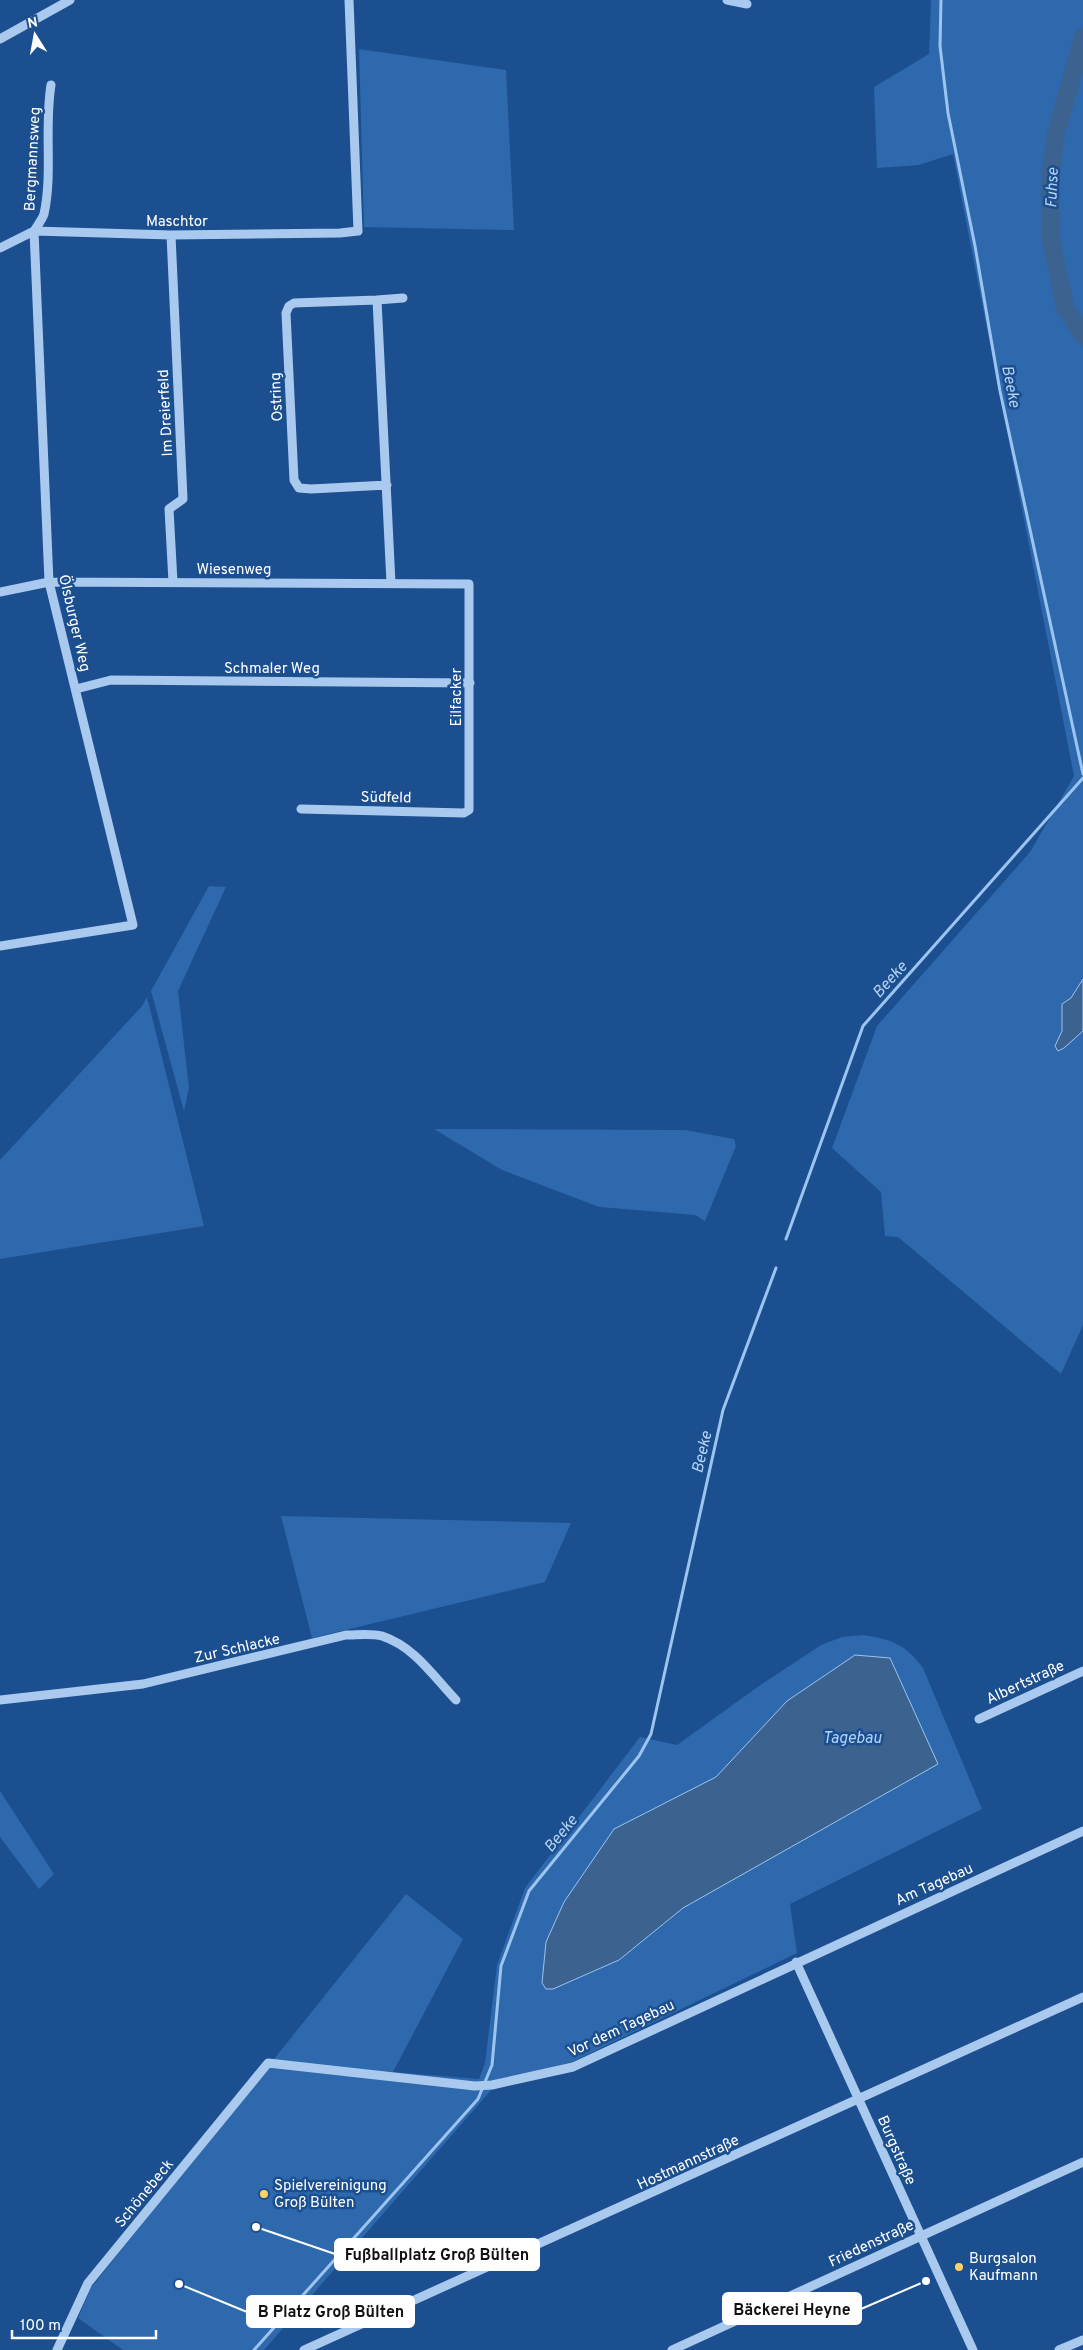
<svg xmlns="http://www.w3.org/2000/svg" width="1083" height="2350" font-family="Overpass,sans-serif">
<rect width="100%" height="100%" fill="#1b4f8f"/>
<path fill="#2e69ad" fill-rule="evenodd" d="M931 0H1083V1325L1061 1374 898 1237 885 1236 881 1192 832 1148 877 1026 1030 852 1074 776 953 154 919 165 877 168 874 87 929 54Z
M359 49 506 70 514 230 364 227Z
M209 886 226 887 178 991 189 1088 184 1111 151 991Z
M147 997 204 1226 0 1259V1160L142 1006Z
M434 1129 685 1130 734 1139 736 1146 705 1221 695 1215 599 1207 502 1170Z
M281 1516 571 1523 545 1582 312 1638Z
M864 1635C893 1640 905 1644 923 1668L982 1809 790 1904 797 1953 572 2062 499 2081 264 2350H123L78 2318 91 2288 406 1894 463 1939 393 2072 479 2079 485 2063 497 1965 525 1888 640 1737 677 1745 759 1686 821 1645 842 1637ZM716 1777 747 1870 683 1908 619 1960 553 1989 542 1983 546 1942 564 1902 667 1803Z
M0 1791 54 1874 39 1889 0 1837Z"/>
<path fill="#3c6290" stroke="#9cc4f0" d="M1083 979V1031L1064 1048 1058 1051 1055 1046 1062 1031V1004L1071 998Z
M855 1655 890 1658 938 1764 683 1908 619 1960 553 1989H546L542 1983 546 1942 564 1902 614 1829 716 1777 787 1701Z"/>
<g fill="none" stroke-linecap="round" stroke-linejoin="round">
<path stroke="#9cc4f0" stroke-width="3" d="M941 0 940 46 948 113 975 246 1000 391 1083 774
M786 1239 863 1026 1083 778
M254 2350 478 2099 492 2065 501 1966 529 1891 639 1756 651 1734 723 1410 776 1268"/>
<path stroke="#3c6290" stroke-width="18" d="M1083 37 1055 138 1050 179 1051 240 1065 307 1083 336"/>
<path stroke="#a9c9ee" stroke-width="9" d="M727 0 747 4
M0 39 70 0
M171 235 183 499 169 509 173 582
M0 248 34 231 171 235 340 233 358 231 349 0
M377 300 403 298
M387 485 311 489 299 488 294 480 286 313 289 306 294 303 377 300 391 583
M0 592 49 582 469 584V810L464 813 301 809
M76 689 111 680 470 683
M0 946 133 925 49 582 34 231C37 226 42 220 44 214 53 173 44 128 51 85
M0 1700 143 1684 346 1635C357 1635 371 1633 382 1636 415 1647 433 1676 456 1700
M979 1719 1083 1671
M796 1962 973 2350
M57 2350 88 2283 268 2063 475 2086 492 2085 573 2067 1083 1831
M304 2350 1083 1997
M672 2350 1083 2162
M1059 2350 1083 2340"/>
</g>
<g fill="#ffd166" stroke="#1b4f8f" stroke-width="2">
<circle cx="264" cy="2194" r="5"/>
<circle cx="959" cy="2267" r="5"/>
</g>
<g text-anchor="middle" stroke-width="5" stroke-linejoin="round" paint-order="stroke">
<g font-size="15" fill="#fff" stroke="#1b4f8f">
<text transform="translate(32 159) rotate(-87)" y="5">Bergmannsweg</text>
<text x="177" y="226">Maschtor</text>
<text transform="translate(276 397) rotate(-93)" y="5">Ostring</text>
<text transform="translate(165 413) rotate(-93)" y="5">Im Dreierfeld</text>
<text x="234" y="574">Wiesenweg</text>
<text transform="translate(75 623) rotate(77)" y="5">Ölsburger Weg</text>
<text x="272" y="673">Schmaler Weg</text>
<text transform="translate(456 697) rotate(-90)" y="5">Eilfacker</text>
<text transform="translate(386 797) rotate(1)" y="5">Südfeld</text>
<text transform="translate(237 1648) rotate(-13)" y="5">Zur Schlacke</text>
<text transform="translate(1025 1682) rotate(-25)" y="5">Albertstraße</text>
<text transform="translate(934 1884) rotate(-24)" y="5">Am Tagebau</text>
<text transform="translate(621 2028) rotate(-25)" y="5">Vor dem Tagebau</text>
<text transform="translate(897 2150) rotate(66)" y="5">Burgstraße</text>
<text transform="translate(688 2162) rotate(-25)" y="5">Hostmannstraße</text>
<text transform="translate(144 2193) rotate(-51)" y="5">Schönebeck</text>
<text transform="translate(871 2243) rotate(-25)" y="5">Friedenstraße</text>
</g>
<g font-size="15" fill="#fff" stroke="#1b4f8f" text-anchor="start">
<text x="274" y="2190">Spielvereinigung<tspan x="274" dy="17">Groß Bülten</tspan></text>
<text x="969" y="2263">Burgsalon<tspan x="969" dy="17">Kaufmann</tspan></text>
</g>
<g font-size="16" font-style="italic" fill="#b5d3f5" stroke="#1b4f8f">
<text transform="translate(1051 188) rotate(-88)" y="6">Fuhse</text>
<text transform="translate(1012 386) rotate(79)" y="6">Beeke</text>
<text transform="translate(889 979) rotate(-48)" y="6">Beeke</text>
<text transform="translate(701 1452) rotate(-77)" y="6">Beeke</text>
<text x="852" y="1743">Tagebau</text>
<text transform="translate(560 1833) rotate(-51)" y="6">Beeke</text>
</g>
</g>
<path fill="none" stroke="#fff" stroke-width="2" d="M256 2227L335 2254M926 2281L861 2309M179 2284L247 2312"/>
<g fill="#fff" stroke="#1b4f8f" stroke-width="2">
<circle cx="256" cy="2227" r="5"/>
<circle cx="926" cy="2281" r="5"/>
<circle cx="179" cy="2284" r="5"/>
</g>
<g fill="#fff" stroke="#fff" stroke-width="2">
<rect x="335" y="2239" width="204" height="31" rx="5"/>
<rect x="723" y="2293" width="138" height="31" rx="5"/>
<rect x="247" y="2296" width="167" height="31" rx="5"/>
</g>
<g font-size="16" text-anchor="middle" font-weight="bold" fill="#111">
<text x="437" y="2260">Fußballplatz Groß Bülten</text>
<text x="792" y="2315">Bäckerei Heyne</text>
<text x="331" y="2317">B Platz Groß Bülten</text>
</g>
<g transform="translate(35 35) rotate(349)" stroke="#1b4f8f" stroke-width="4" paint-order="stroke">
<path d="M0-4L9 19L0 12L-9 19Z" fill="#ffffff"/>
<text y="-8" font-size="14" font-weight="bold" text-anchor="middle" fill="#ffffff">N</text>
</g>
<path d="M12 2330v8h144v-8" fill="none" stroke="#ffffff" stroke-width="2.5"/>
<text x="20" y="2330" font-size="15" fill="#ffffff" stroke="#1b4f8f" stroke-width="4" paint-order="stroke">100 m</text>
</svg>
